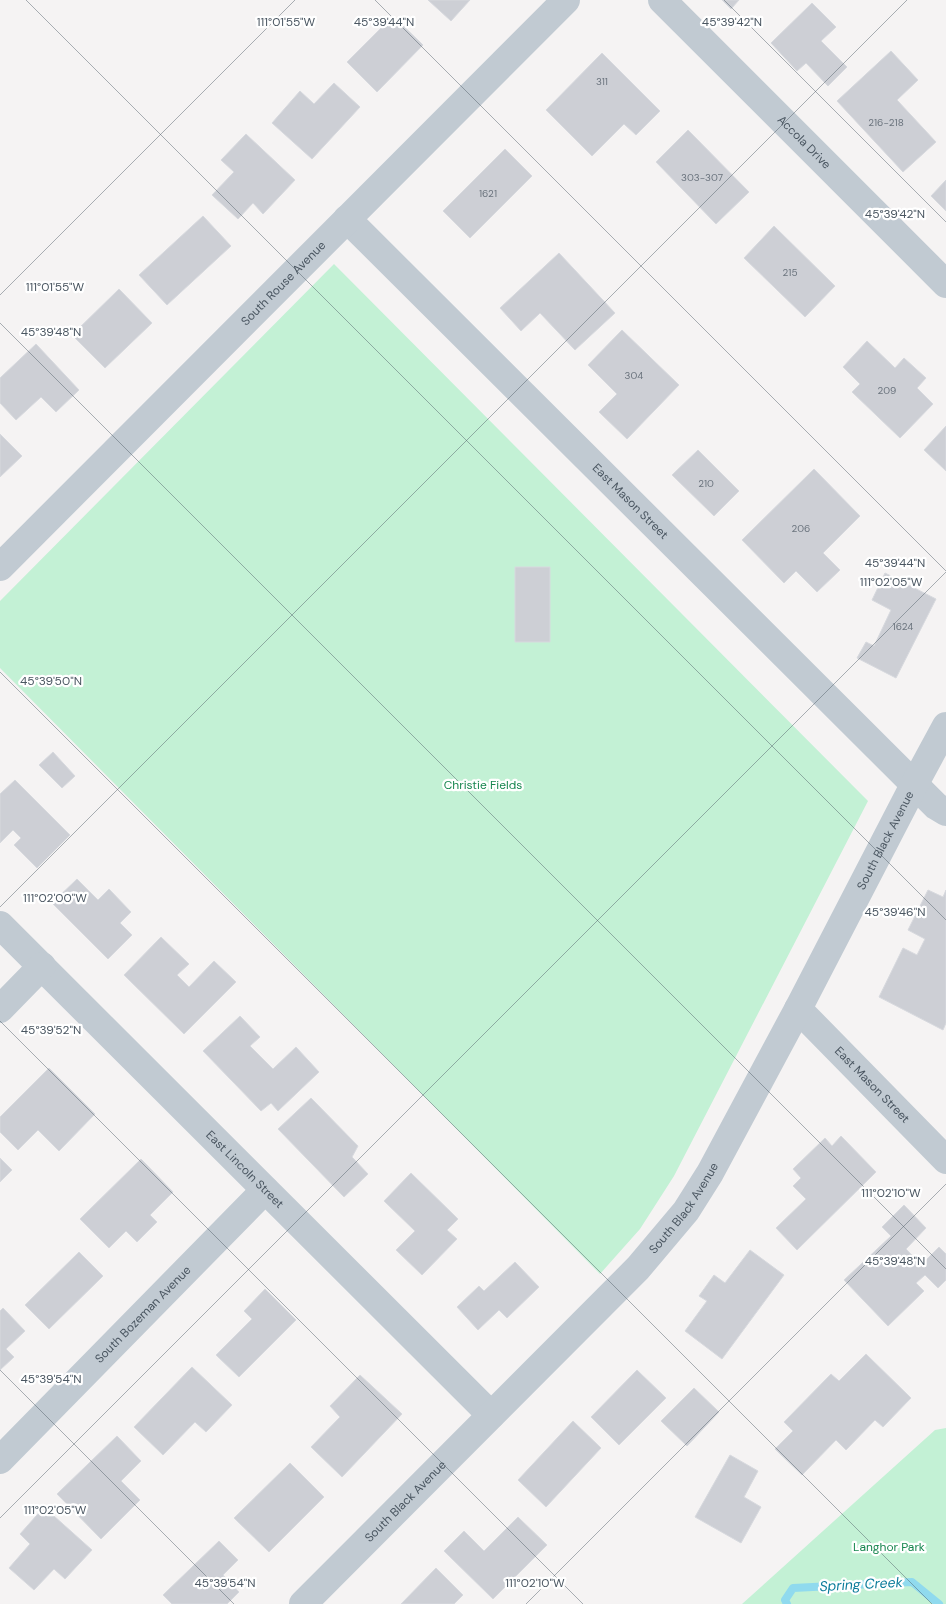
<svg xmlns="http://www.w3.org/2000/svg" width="946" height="1604" font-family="'DM Sans',sans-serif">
<rect width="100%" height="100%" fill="#f5f3f3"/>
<path fill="#c3f1d5" d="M334 264 868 801 674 1176 640 1229 600 1274 0 668V601Z
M946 1428V1604H742L935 1430Z"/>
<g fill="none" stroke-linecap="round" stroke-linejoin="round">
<path stroke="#90daee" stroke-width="8" d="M787 1604 785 1600 793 1588 912 1582 939 1604"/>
</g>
<path fill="#cdcfd5" stroke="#d7d9de" d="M428 0H470L451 21Z
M722 0H739L731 9Z
M812 3 836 27 821 41 847 67 828 86 806 63 797 71 771 43Z
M393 16 423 45 377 92 347 62Z
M891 51 918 80 897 100 936 142 903 172 837 101Z
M602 53 660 111 636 135 624 124 592 156 546 110Z
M334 83 360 107 312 159 272 123 300 91 314 104Z
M688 130 749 192 716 224 656 162Z
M246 134 295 180 263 214 253 203 238 219 212 195 234 172 221 160Z
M505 149 532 176 470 238 443 211Z
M946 180V211L931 196Z
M203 216 231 246 167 305 139 275Z
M774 226 835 286 805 317 744 258Z
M559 253 615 313 575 350 540 313 521 331 500 308Z
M119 289 152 323 105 368 72 335Z
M622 330 679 385 627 439 599 412 617 394 588 365Z
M867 341 895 368 904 358 926 378 917 388 933 404 900 438 852 392 860 384 843 367Z
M36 344 79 390 56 412 41 397 16 420 0 403V378Z
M946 426V471L924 450Z
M0 434 22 456 0 477Z
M698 450 739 491 714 516 672 475Z
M814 469 860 516 823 553 840 570 817 592 796 571 784 583 742 540Z
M515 567H550V642H515Z
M885 573 936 599 896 678 857 658 866 642 874 646 891 610 872 600Z
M53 752 75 776 62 788 39 765Z
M15 780 70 835 37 868 14 845 21 838 13 830 0 843V794Z
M77 879 98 900 109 889 131 912 120 923 132 935 108 959 52 903Z
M928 890 943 897 946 890V1023L943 1030 879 997 903 948 917 955 925 939 908 930Z
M161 937 189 964 177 975 189 987 214 961 236 982 184 1034 124 975Z
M240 1016 260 1037 250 1046 273 1069 296 1047 319 1072 278 1111 271 1103 261 1111 203 1051Z
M49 1068 95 1114 59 1151 38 1130 18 1150 0 1132V1117Z
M311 1098 358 1146 352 1157 368 1174 344 1197 278 1129Z
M841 1136 876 1172 797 1250 776 1228 806 1199 793 1186 801 1178 793 1169 825 1138 832 1146Z
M0 1158 12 1170 0 1182Z
M141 1159 173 1192 150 1215 157 1222 137 1242 126 1231 109 1248 80 1219Z
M411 1173 458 1219 447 1230 457 1239 422 1275 396 1250 415 1231 384 1201Z
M904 1205 926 1228 906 1249 921 1265 939 1247 946 1254V1280L938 1288 925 1275 916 1283 924 1291 888 1326 844 1280 891 1236 882 1227Z
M750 1250 784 1275 722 1359 685 1331 707 1301 699 1296 714 1275 725 1283Z
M79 1252 103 1276 49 1329 25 1305Z
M515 1262 539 1287 507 1318 499 1310 478 1330 457 1307 479 1286 484 1291Z
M265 1289 296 1320 239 1377 216 1355 252 1319 244 1311Z
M3 1308 25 1331 6 1349 14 1357 0 1370V1311Z
M866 1354 911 1398 883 1427 875 1420 846 1450 836 1440 802 1475 775 1449 793 1431 784 1422 831 1374 839 1381Z
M192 1367 232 1405 206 1432 195 1422 163 1455 134 1427Z
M637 1370 666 1398 619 1445 591 1417Z
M360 1375 402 1414 342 1477 311 1447 340 1417 330 1406Z
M694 1388 719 1412 687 1446 661 1421Z
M573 1421 601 1448 546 1507 518 1480Z
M117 1436 141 1461 121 1481 140 1500 101 1539 57 1494Z
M730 1455 758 1471 744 1497 761 1507 741 1543 695 1517Z
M290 1463 324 1497 269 1552 234 1518Z
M44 1507 92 1550 65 1579 54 1569 34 1590 9 1568 30 1544 20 1534Z
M518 1517 547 1545 493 1599 444 1551 464 1531 484 1551Z
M219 1541 238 1560 223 1575 239 1592 227 1604H172L163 1595Z
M436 1568 463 1595 454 1604H401Z"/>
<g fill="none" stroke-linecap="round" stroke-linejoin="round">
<g stroke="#c1cad2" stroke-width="28">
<path id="s1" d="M662 0 946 284"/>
<path id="s2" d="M347 219 936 806 946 812"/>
<path id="s3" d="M0 567 566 0"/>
<path id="s4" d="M0 925 491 1415"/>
<path d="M0 1009 42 966"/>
<path id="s5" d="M798 1009 946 1160"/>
<path id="s6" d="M0 1460 265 1190"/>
<path id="s7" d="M303 1604 638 1268 686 1211 710 1173 798 1009 914 785 946 726"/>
</g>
</g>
<path fill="none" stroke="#4a5661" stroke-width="1" stroke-opacity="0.45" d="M26 0 946 920M375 0 946 571M724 0 946 222M0 295 295 0M0 323 946 1269M0 672 932 1604M0 907 907 0M0 1021 583 1604M0 1370 234 1604M0 1518 946 572M526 1604 946 1184"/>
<g text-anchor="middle" stroke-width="4.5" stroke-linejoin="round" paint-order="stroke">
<g font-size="10" fill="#6b747e">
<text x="602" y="85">311</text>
<text x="886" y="126">216-218</text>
<text x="702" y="181">303-307</text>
<text x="488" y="197">1621</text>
<text x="790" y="276">215</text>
<text x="634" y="379">304</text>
<text x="887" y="394">209</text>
<text x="706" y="487">210</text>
<text x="801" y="532">206</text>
<text x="903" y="630">1624</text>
</g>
<g font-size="12" fill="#4a5661" stroke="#fff">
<text dy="4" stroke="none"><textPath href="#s1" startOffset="201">Accola Drive</textPath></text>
<text dy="4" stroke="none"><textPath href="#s3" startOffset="401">South Rouse Avenue</textPath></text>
<text dy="4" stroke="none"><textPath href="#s2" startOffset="400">East Mason Street</textPath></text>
<text dy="4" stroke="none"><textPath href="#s7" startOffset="970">South Black Avenue</textPath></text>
<text dy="4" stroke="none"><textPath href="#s5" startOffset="106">East Mason Street</textPath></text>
<text dy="4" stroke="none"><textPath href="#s4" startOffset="346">East Lincoln Street</textPath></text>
<text dy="4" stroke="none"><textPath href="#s7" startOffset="550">South Black Avenue</textPath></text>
<text dy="4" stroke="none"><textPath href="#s6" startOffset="204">South Bozeman Avenue</textPath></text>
<text dy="4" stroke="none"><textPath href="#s7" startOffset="145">South Black Avenue</textPath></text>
</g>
<g font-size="12" fill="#17864f" stroke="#fff">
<text x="483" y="789">Christie Fields</text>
<text x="889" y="1551">Langhor Park</text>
</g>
<g font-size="14" font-style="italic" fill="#0c7c9b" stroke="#fff">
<text transform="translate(861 1584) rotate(-3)" y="5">Spring Creek</text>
</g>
</g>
<g font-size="12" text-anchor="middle" fill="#4a5661" stroke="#fff" stroke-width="4.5" stroke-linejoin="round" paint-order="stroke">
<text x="384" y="26">45°39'44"N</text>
<text x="286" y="26">111°01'55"W</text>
<text x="732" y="26">45°39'42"N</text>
<text x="895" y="218">45°39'42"N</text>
<text x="55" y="291">111°01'55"W</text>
<text x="51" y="336">45°39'48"N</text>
<text x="895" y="567">45°39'44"N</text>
<text x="891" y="586">111°02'05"W</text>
<text x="51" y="685">45°39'50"N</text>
<text x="55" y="902">111°02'00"W</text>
<text x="895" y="916">45°39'46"N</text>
<text x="51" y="1034">45°39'52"N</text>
<text x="891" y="1197">111°02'10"W</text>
<text x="895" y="1265">45°39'48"N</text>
<text x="51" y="1383">45°39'54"N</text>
<text x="55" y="1514">111°02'05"W</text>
<text x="225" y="1587">45°39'54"N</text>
<text x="535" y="1587">111°02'10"W</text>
</g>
</svg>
